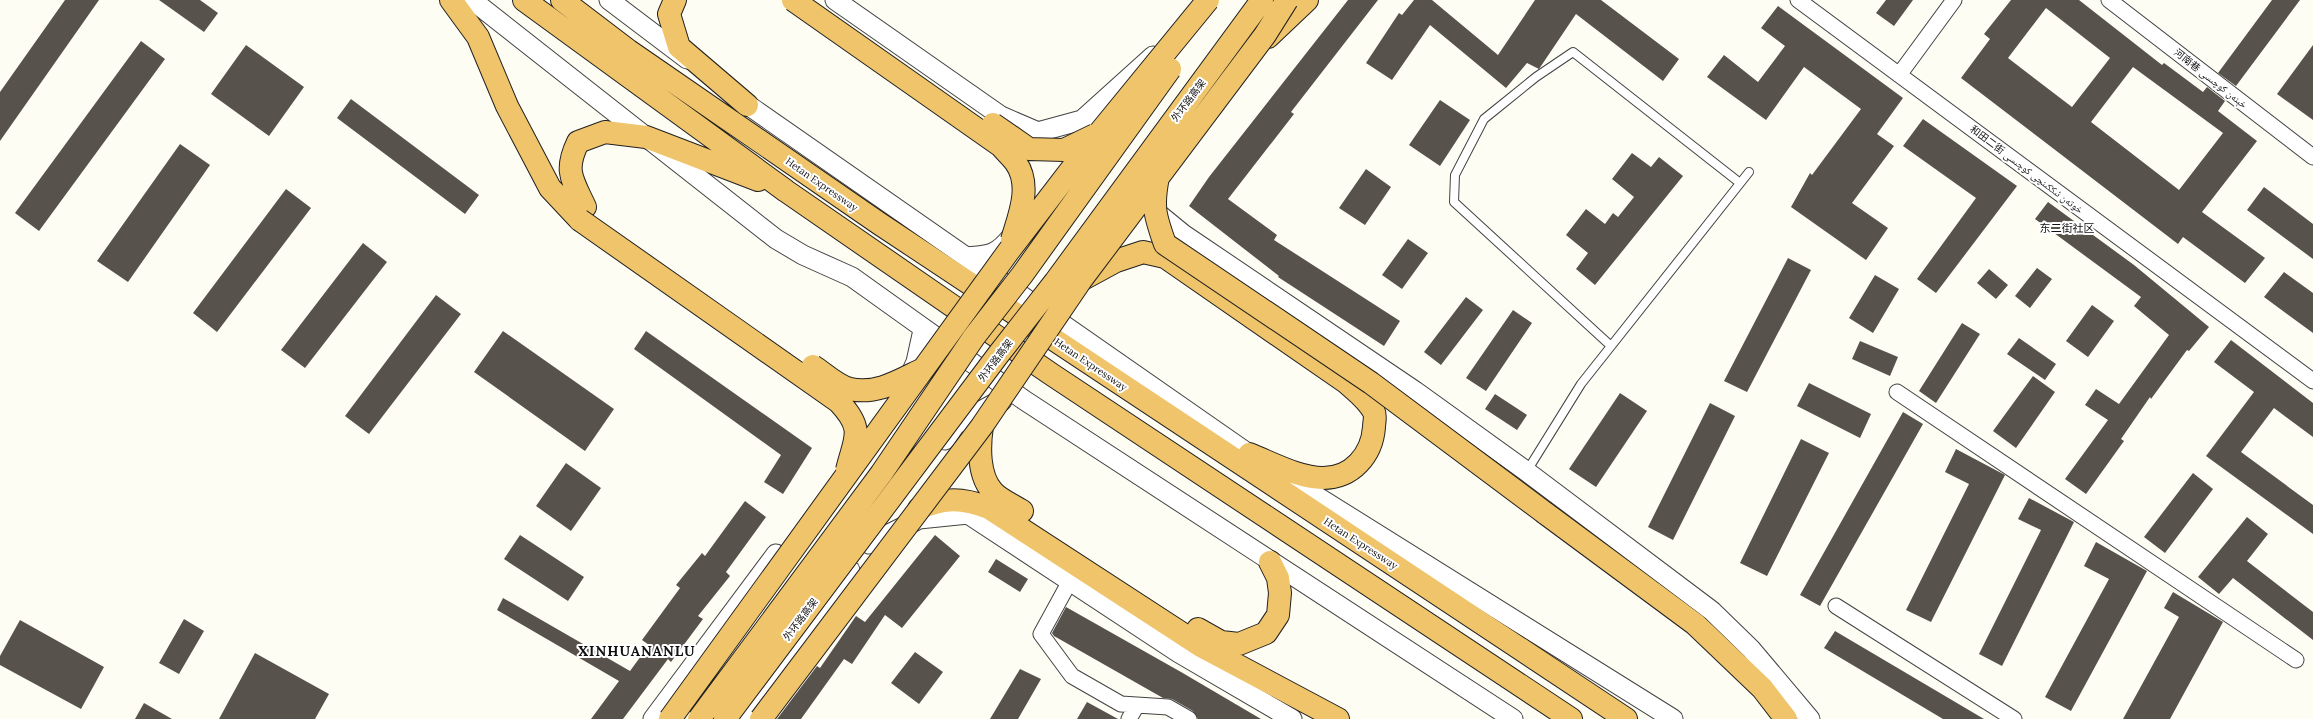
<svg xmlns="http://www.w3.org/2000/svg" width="2313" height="719" font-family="Lora,'Noto Naskh Arabic','Noto Sans SC',serif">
<rect width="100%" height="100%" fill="#fefdf4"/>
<path fill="#58524d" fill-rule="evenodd" d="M65 0H99L0 141V92Z
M159 0H200L218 13 204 32Z
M1348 0H1378L1291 112 1294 114 1228 199 1277 235 1274 240 1400 321 1384 346 1278 277 1279 276 1189 206 1209 177Z
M1414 0H1432L1498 55 1535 0H1601L1679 59 1663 81 1576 14 1539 69 1527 63 1506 88 1430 25 1392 80 1366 63 1399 13 1402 15Z
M1886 0H1913L1894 26 1876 13Z
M2011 0H2079L2162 65 2164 63 2203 92 2207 87 2225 101 2218 111 2257 141 2202 212 2265 258 2245 283 2183 237 2178 244 1961 78 1990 39 1984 34ZM2046 8 2110 58 2072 107 2008 58ZM2133 67 2223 133 2179 190 2091 122Z
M2272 0H2300L2236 86 2218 73Z
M1778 6 1903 98 1877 134 1894 146 1852 203 1888 228 1866 260 1791 207 1810 173 1812 175 1861 109 1804 67 1766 120 1707 77 1724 55 1758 82 1785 46 1761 28Z
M141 41 165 59 39 231 15 213Z
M246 45 304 87 269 136 211 94Z
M2313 45V120L2277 94Z
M351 99 479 195 465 214 337 118Z
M1440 100 1470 120 1440 166 1409 145Z
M1923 119 2017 186 1936 293 1917 279 1976 198 1903 146Z
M180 144 210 165 128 282 97 261Z
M1632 153 1651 167 1659 157 1683 176 1595 285 1576 269 1588 253 1566 235 1586 209 1605 224 1613 213 1618 217 1634 197 1612 179Z
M1366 169 1391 187 1365 225 1339 208Z
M2264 187 2313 224V259L2247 210Z
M286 189 311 208 217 332 193 313Z
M2048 202 2134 265 2209 327 2189 351 2187 350 2151 399 2150 397 2121 439 2124 441 2086 494 2065 479 2108 420 2085 405 2096 389 2119 404 2169 335 2134 306 2141 297 2035 219Z
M1408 239 1428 253 1402 289 1382 275Z
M363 243 387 262 305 368 281 350Z
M1788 258 1811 270 1747 392 1724 381Z
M2037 268 2052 279 2030 308 2015 296Z
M1989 269 2008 285 1996 299 1977 283Z
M2284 272 2313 293V333L2264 297Z
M1875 275 1899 289 1873 333 1849 318Z
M436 295 461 314 369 434 345 416Z
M1466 297 1483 310 1441 365 1424 352Z
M2092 305 2114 321 2088 357 2066 341Z
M1513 310 1532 323 1486 391 1466 378Z
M1962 323 1980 334 1936 403 1919 391Z
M503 331 614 409 585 451 474 372Z
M646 331 812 448 783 494 764 482 781 455 634 349Z
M2019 338 2056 364 2045 380 2007 354Z
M2231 340 2313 403V437L2274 408 2241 452 2313 505V534L2206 456 2254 392 2214 362Z
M1860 341 1898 357 1890 376 1852 359Z
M2033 376 2055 392 2016 448 1993 431Z
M1809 383 1871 414 1860 438 1797 406Z
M1620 393 1647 411 1596 487 1569 469Z
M1495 394 1527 415 1517 430 1485 409Z
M1710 403 1735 416 1673 540 1648 527Z
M1903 412 1923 424 1820 606 1800 595Z
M1801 439 1829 453 1767 576 1740 563Z
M1956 449 2005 475 1931 622 1906 610 1969 484 1945 472Z
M566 463 601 488 571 531 536 506Z
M2193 473 2213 489 2165 553 2144 537Z
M2029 498 2074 522 2002 666 1979 654 2041 530 2018 519Z
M745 501 766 517 726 572 730 576 698 616 703 619 671 662 668 659 623 719H591L619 681 497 610 503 598 630 671 649 645 642 640 680 588 676 585 702 553 705 556Z
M2247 517 2268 534 2247 561 2313 612V640L2233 578 2219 594 2198 577Z
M520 535 584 577 568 601 504 559Z
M935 535 960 556 902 628 885 615 852 664 844 659 801 719H777L817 666 820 668 856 616 865 622Z
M2096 542 2147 571 2071 711 2045 697 2109 579 2084 566Z
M996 559 1028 579 1020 592 988 572Z
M2173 592 2223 622 2170 719H2123L2179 617 2164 608Z
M1066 607 1181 672 1261 719H1198L1193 711 1172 699 1163 698 1054 636 1052 633Z
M184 619 204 631 179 674 159 663Z
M20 620 104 667 81 709 0 665V656Z
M1835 631 1984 719H1943L1824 648Z
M915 652 943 672 919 704 891 683Z
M255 653 329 694 315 719H219Z
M1020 669 1041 679 1018 719H990Z
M1087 702 1118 719H1077Z
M144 703 172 719H135Z"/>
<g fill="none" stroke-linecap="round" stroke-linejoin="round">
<g stroke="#434343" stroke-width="10">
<path id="service" d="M1611 346 1454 202 1455 175 1484 119 1536 77 1573 52 1740 183
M1527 471 1581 384 1749 172"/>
</g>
<g stroke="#434343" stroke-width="17">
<path id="minor" d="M1798 0 2313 381
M2109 0 2313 157
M1899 75 1954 0
M1897 392 2296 660
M1070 581 1041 634 1072 676 1121 704 1168 707 1189 719
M1836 606 2014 719
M1129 719 1137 705"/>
</g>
<g stroke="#434343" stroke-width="21">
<path id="tertiary" d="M472 0 776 239 803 255 852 277 1024 400 1513 719
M609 0 687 59
M835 0 1001 116 1038 132 1082 120 1153 56
M735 96 1249 454 1673 719
M1150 207 1183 234 1415 391 1526 471 1712 611 1751 649 1810 719
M966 257C988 255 996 256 1011 237
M906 384 916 362 923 330
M945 440 955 425 997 402 1002 401
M869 544 919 519 968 514 1179 653 1292 719
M653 719 776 554
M742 719 850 570"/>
</g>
<g stroke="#212121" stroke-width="24">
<path id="trunk" d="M451 0 478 37 507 106 550 188 580 220
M524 0 786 191 1051 374 1571 719
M562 0 629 51 880 224 1626 719
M675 0 669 14 679 47 747 105
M1268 37 1307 0
M585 207C572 179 564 171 578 142L605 132 646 137 758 180
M1081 280 1116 261 1143 252 1165 257 1347 383C1357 392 1368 400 1374 412 1376 416 1374 423 1374 427 1372 455 1352 478 1323 478 1299 478 1272 463 1249 454
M982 426C979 446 978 476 993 492 1000 500 1013 505 1022 511
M919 509C944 497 963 498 989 508L1201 646 1338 719
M1545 513 1695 624 1762 688 1786 719
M1198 629 1221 642 1239 644 1266 633 1278 615 1280 593 1278 578 1270 562"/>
</g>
<use href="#service" stroke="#fff" stroke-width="8"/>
<use href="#minor" stroke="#fff" stroke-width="15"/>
<use href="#tertiary" stroke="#fff" stroke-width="19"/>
<use href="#trunk" stroke="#f0c46a" stroke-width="22"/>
<g stroke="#212121" stroke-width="24" stroke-linecap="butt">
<path id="trunk-bridge" d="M793 0 1001 146C1006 152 1012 157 1016 163 1032 186 1019 216 1012 240
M993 124 1029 149 1064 150 1095 135
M1158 177C1152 207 1155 216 1165 244L1371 383 1545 513
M580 220 839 402C865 430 855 437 847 470
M813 366C824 373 837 386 850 389 877 395 900 380 923 369
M670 719 1008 252 1100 132 1208 0
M699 719 881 474 974 337 1022 275 1170 69
M725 719 998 355 1055 282 1262 0
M761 719 982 426 1081 280 1265 35 1287 0"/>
</g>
<use href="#trunk-bridge" stroke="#f0c46a" stroke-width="22"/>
</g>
<g text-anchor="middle" stroke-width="4" stroke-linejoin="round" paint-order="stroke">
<g font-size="10" fill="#101010" stroke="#fff">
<text transform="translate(2211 78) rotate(38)" y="4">河南巷 خېنەن كوچىسى</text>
<text transform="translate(1188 100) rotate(-53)" y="4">外环路高架</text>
<text transform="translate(2027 169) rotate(37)" y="4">和田二街 خوتەن ئىككىنچى كوچىسى</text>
<text transform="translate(822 184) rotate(35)" y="4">Hetan Expressway</text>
<text transform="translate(995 360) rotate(-53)" y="4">外环路高架</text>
<text transform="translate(1091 364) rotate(34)" y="4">Hetan Expressway</text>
<text transform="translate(1361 543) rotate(33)" y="4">Hetan Expressway</text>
<text transform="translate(800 619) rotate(-53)" y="4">外环路高架</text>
</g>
<g font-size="11" fill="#101010" stroke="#fff">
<text x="2067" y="232">东二街社区</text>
</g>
<g font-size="14" font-weight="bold" letter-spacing="1" fill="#101010" stroke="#fff">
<text x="637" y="656">XINHUANANLU</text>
</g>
</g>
</svg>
